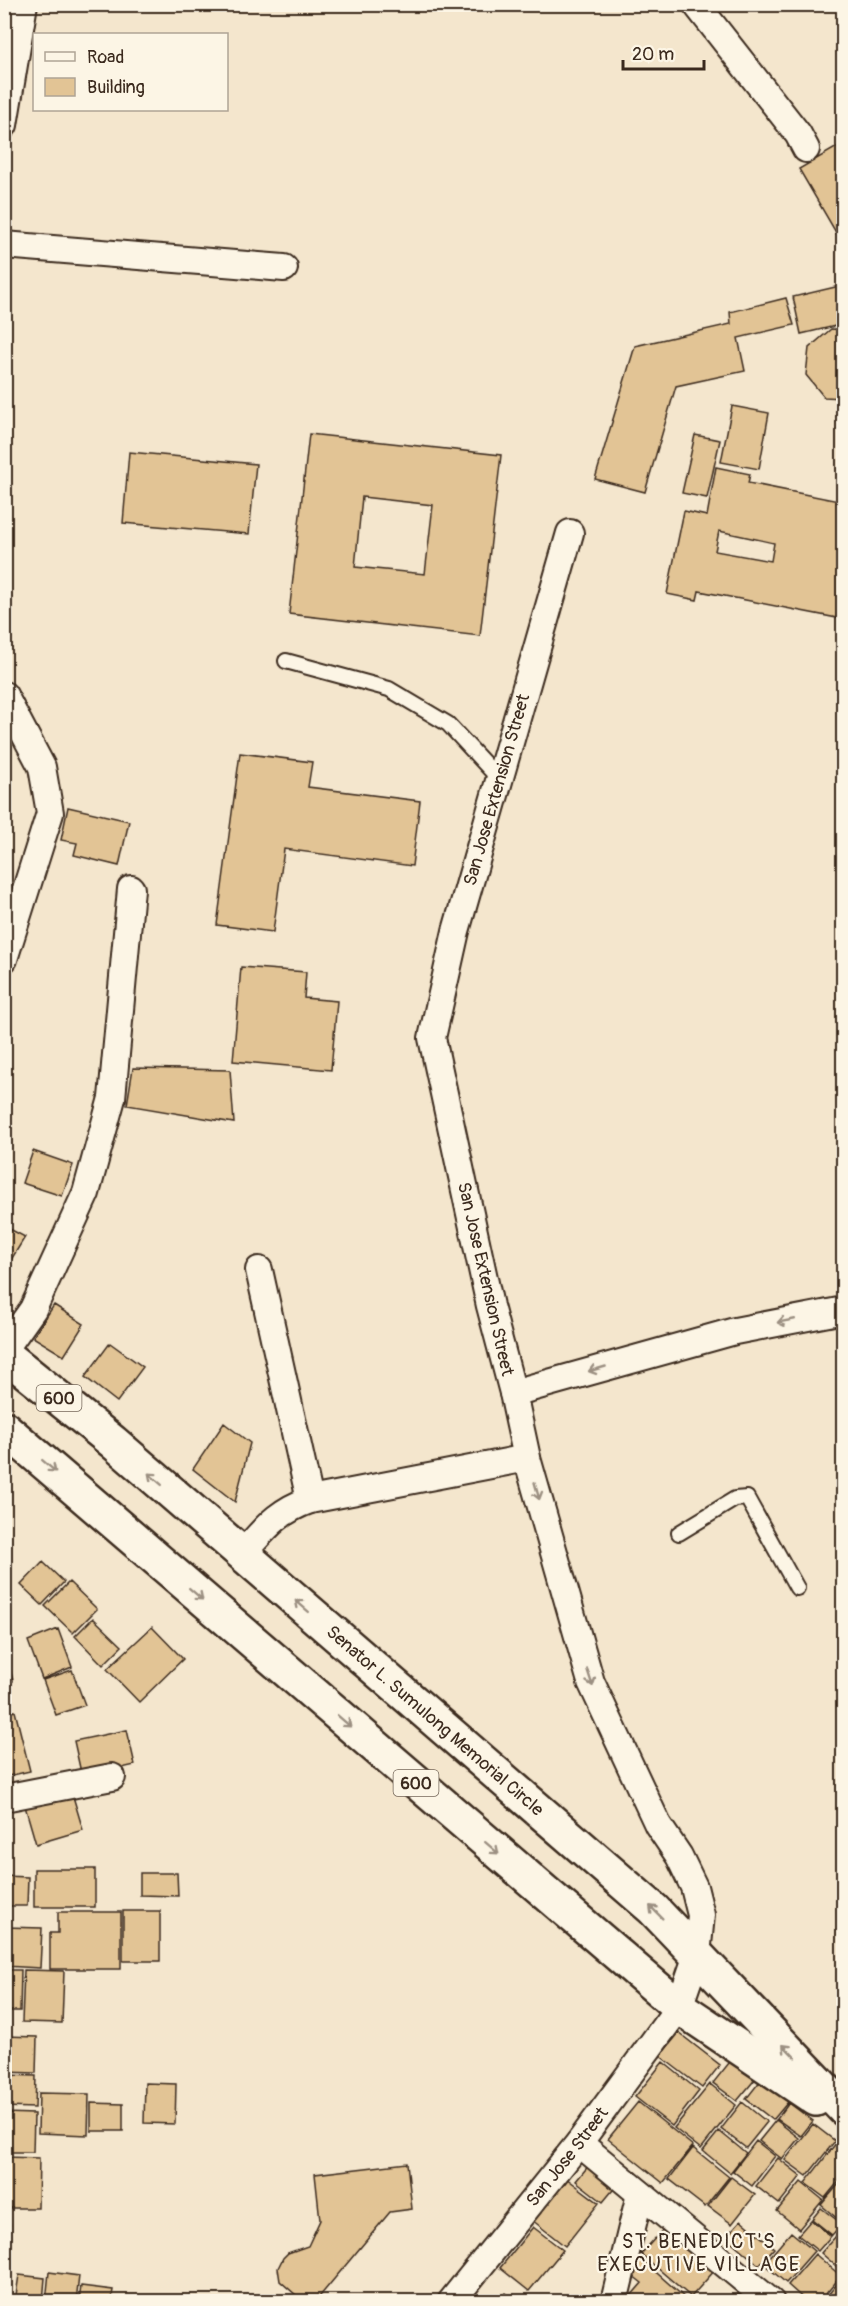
<svg xmlns="http://www.w3.org/2000/svg" width="848" height="2306" font-family="Pangolin,sans-serif">
<rect width="100%" height="100%" fill="#f4e6cd"/>
<filter id="ink" filterUnits="userSpaceOnUse"><feTurbulence type="fractalNoise" baseFrequency=".0167" numOctaves="2"/><feDisplacementMap in="SourceGraphic" scale="12" xChannelSelector="R" yChannelSelector="G"/><feConvolveMatrix kernelMatrix="1 2 1 2 8 2 1 2 1" color-interpolation-filters="sRGB"/></filter>
<g filter="url(#ink)">
<path fill="#e2c495" stroke="#3b2a1e" stroke-width="1.5" fill-rule="evenodd" d="M844 143V232L838 236 799 169Z
M844 285V324L801 334 793 297Z
M786 298 794 325 738 338 745 371 676 386 645 492 595 479 635 346 731 324 730 312Z
M831 329 844 330V398L824 397 806 375 809 348Z
M732 406 769 413 759 469 721 462Z
M309 434 501 455 480 636 289 614ZM362 497 433 505 425 574 355 567Z
M695 435 720 440 707 498 682 493Z
M129 452 256 464 249 534 123 523Z
M716 467 750 474 748 483 844 502V584L837 618 699 591 697 600 667 594 684 511 707 516ZM719 531 774 543 771 561 715 551Z
M240 753 312 762 308 787 420 801 412 866 284 849 273 932 217 925Z
M68 807 129 821 119 866 74 855 77 843 61 840Z
M241 967 306 972 304 998 337 1001 331 1070 233 1061Z
M133 1068 230 1070 234 1123 127 1105Z
M33 1151 73 1165 62 1196 22 1183Z
M4 1226 25 1237 9 1263 4 1261Z
M4 1266 12 1271 4 1283Z
M54 1305 84 1324 64 1356 33 1337Z
M110 1343 143 1367 117 1402 85 1377Z
M224 1423 250 1443 235 1502 193 1469Z
M43 1562 64 1582 42 1605 21 1585Z
M69 1582 97 1609 73 1633 45 1606Z
M93 1618 122 1646 103 1665 75 1636Z
M152 1627 183 1659 139 1702 107 1669Z
M58 1629 72 1667 42 1679 28 1641Z
M4 1645 13 1681 4 1683Z
M72 1670 85 1705 56 1715 43 1680Z
M15 1711 30 1771 4 1777V1714Z
M127 1730 135 1765 82 1777 74 1741Z
M72 1793 83 1830 36 1844 25 1806Z
M34 1869H95V1907H34Z
M140 1873H177L178 1896 140 1895Z
M4 1876 28 1877 27 1906H4Z
M123 1911H160V1961H123Z
M58 1912H121V1969H50V1933H58Z
M4 1927 42 1928 40 1968 4 1966Z
M4 1970H21L20 2011H4Z
M24 1970 64 1971 62 2023 22 2022Z
M679 2033 720 2065 702 2088 660 2056Z
M4 2036 37 2037 36 2073 4 2072Z
M733 2058 757 2077 737 2101 713 2083Z
M663 2062 699 2091 672 2126 635 2097Z
M4 2075 36 2076 35 2108 4 2107Z
M761 2080 788 2102 773 2120 746 2099Z
M145 2083 176 2084 175 2124 144 2123Z
M710 2084 736 2105 701 2149 674 2128Z
M39 2093 89 2094 88 2135 38 2133Z
M638 2102 693 2146 663 2183 608 2139Z
M742 2102 767 2122 746 2148 721 2129Z
M91 2103 123 2104V2131H91Z
M789 2103 813 2121 801 2136 777 2119Z
M4 2113 34 2114 33 2152H4Z
M776 2120 799 2138 782 2159 759 2141Z
M813 2124 835 2141 807 2176 785 2160Z
M719 2131 746 2153 730 2173 703 2151Z
M756 2141 775 2156 752 2186 733 2171Z
M837 2142 844 2147V2175L825 2198 805 2183Z
M693 2148 729 2177 705 2207 669 2179Z
M4 2157 39 2158 38 2208H4Z
M778 2158 801 2176 779 2204 756 2186Z
M407 2163 412 2209 390 2212 315 2302H304L280 2281 278 2268 283 2258 288 2253 308 2246 320 2220 315 2174Z
M590 2164 617 2185 603 2202 576 2181Z
M731 2177 755 2195 732 2224 708 2206Z
M566 2178 599 2203 565 2246 532 2220Z
M844 2178V2224L821 2205Z
M801 2182 823 2200 799 2229 777 2211Z
M821 2208 842 2224 832 2235 812 2219Z
M741 2220 774 2248 759 2265 726 2237Z
M811 2220 831 2236 818 2251 798 2235Z
M4 2223 10 2224 4 2267Z
M666 2226 716 2269 691 2297 641 2254Z
M533 2227 563 2250 529 2291 500 2268Z
M844 2227V2257L836 2266 821 2253Z
M791 2232 814 2251 786 2283 764 2264Z
M815 2254 841 2276 819 2302H807L788 2285Z
M640 2258 685 2298 682 2302H635L630 2297 642 2283 628 2272Z
M49 2272 79 2276 76 2302H46Z
M19 2275 45 2278 43 2302H15Z
M843 2277 844 2302H822Z
M81 2286 113 2290 111 2302H79Z
M742 2289 756 2302H732Z
M506 2293 516 2302H499Z"/>
<g fill="none" stroke-linecap="round" stroke-linejoin="round">
<g stroke="#3b2a1e" stroke-width="18">
<path id="lane" d="M286 661 389 689 448 724 499 779
M679 1533 735 1499 747 1498 797 1588"/>
</g>
<g stroke="#3b2a1e" stroke-width="30">
<g id="street">
<path d="M696 4 798 134 806 149"/>
<path d="M4 125 24 4"/>
<path d="M4 245 284 268"/>
<path d="M4 695 42 767 50 813 4 959"/>
<path d="M259 1270 310 1500"/>
<path d="M4 1350 33 1309 86 1193 112 1098 131 889"/>
<path d="M513 1393 735 1331 844 1310"/>
<path d="M242 1554C265 1529 276 1512 310 1500L527 1458"/>
<path d="M4 1798 112 1777"/>
<path d="M579 2143 771 2302"/>
<path id="s1" d="M451 2302 579 2143 679 2007 697 1955 701 1915 694 1887 679 1856 658 1825 591 1682 527 1458 513 1393 490 1306 432 1038 456 931 570 533"/>
<path d="M614 2302 640 2194"/>
</g>
</g>
<g stroke="#3b2a1e" stroke-width="38">
<g id="primary">
<path id="s2" d="M4 1354 113 1442 653 1909 844 2109"/>
<path d="M4 1428 679 2007 816 2099"/>
</g>
</g>
<use href="#lane" stroke="#fcf5e5" stroke-width="14"/>
<use href="#street" stroke="#fcf5e5" stroke-width="26"/>
<use href="#primary" stroke="#fcf5e5" stroke-width="33"/>
</g>
<defs><path id="oneway-shaft" d="M-6 0H5M1.5-3L5.5 0L1.5 3" fill="none" stroke-width="1.6" stroke-linecap="round" stroke-linejoin="round" transform="scale(1.5)"/></defs>
<g stroke="#9c9082">
<use href="#oneway-shaft" transform="translate(786 1321) rotate(169)"/>
<use href="#oneway-shaft" transform="translate(597 1369) rotate(164)"/>
<use href="#oneway-shaft" transform="translate(49 1466) rotate(41)"/>
<use href="#oneway-shaft" transform="translate(155 1479) rotate(-139)"/>
<use href="#oneway-shaft" transform="translate(537 1491) rotate(74)"/>
<use href="#oneway-shaft" transform="translate(196 1594) rotate(41)"/>
<use href="#oneway-shaft" transform="translate(302 1606) rotate(-139)"/>
<use href="#oneway-shaft" transform="translate(590 1678) rotate(72)"/>
<use href="#oneway-shaft" transform="translate(344 1721) rotate(41)"/>
<use href="#oneway-shaft" transform="translate(492 1848) rotate(41)"/>
<use href="#oneway-shaft" transform="translate(656 1912) rotate(-135)"/>
<use href="#oneway-shaft" transform="translate(789 2051) rotate(-134)"/>
</g>
</g>
<g text-anchor="middle" stroke-width="4.5" stroke-linejoin="round" paint-order="stroke">
<g fill="#fcf5e5" stroke="#75675a" stroke-width="1.5">
<rect x="36.5" y="1385" width="45" height="26" rx="4.5"/>
<rect x="393.5" y="1770" width="45" height="26" rx="4.5"/>
</g>
<g font-size="16" font-weight="bold" fill="#3b2a1e">
<text x="59" y="1404">600</text>
<text x="416" y="1789">600</text>
</g>
<g font-size="18" fill="#3b2a1e" stroke="#fcf5e5">
<text dy="6" stroke="none"><textPath href="#s1" startOffset="1647">San Jose Extension Street</textPath></text>
<text transform="translate(486 1279) rotate(77)" y="6">San Jose Extension Street</text>
<text dy="6" stroke="none"><textPath href="#s2" startOffset="566">Senator L. Sumulong Memorial Circle</textPath></text>
<text dy="6" stroke="none"><textPath href="#s1" startOffset="186">San Jose Street</textPath></text>
</g>
<g font-size="20" letter-spacing="1.5" fill="#3b2a1e" stroke="#fcf5e5">
<text x="699" y="2248">ST. BENEDICT'S<tspan x="699" dy="23">EXECUTIVE VILLAGE</tspan></text>
</g>
</g>
<rect width="848" height="2306" fill="none" stroke="#fcf5e5" stroke-width="24"/>
<rect x="12" y="12" width="824" height="2282" fill="none" stroke="#3b2a1e" stroke-width="2" filter="url(#ink)"/>
<rect x="33" y="33" width="195" height="78" fill="#fcf5e5" stroke="#afa495" stroke-width="1.5"/>
<rect x="45" y="52" width="30" height="9" fill="#fcf5e5" stroke="#afa495" stroke-width="1.5"/>
<text x="87" y="63" font-size="18" fill="#3b2a1e">Road</text>
<rect x="45" y="78" width="30" height="18" fill="#e2c495" stroke="#afa495" stroke-width="1.5"/>
<text x="87" y="93" font-size="18" fill="#3b2a1e">Building</text>
<path d="M623 60v9h81v-9" fill="none" stroke="#3b2a1e" stroke-width="3"/>
<text x="632" y="60" font-size="18" fill="#3b2a1e" stroke="#fcf5e5" stroke-width="4.5" paint-order="stroke">20 m</text>
</svg>
